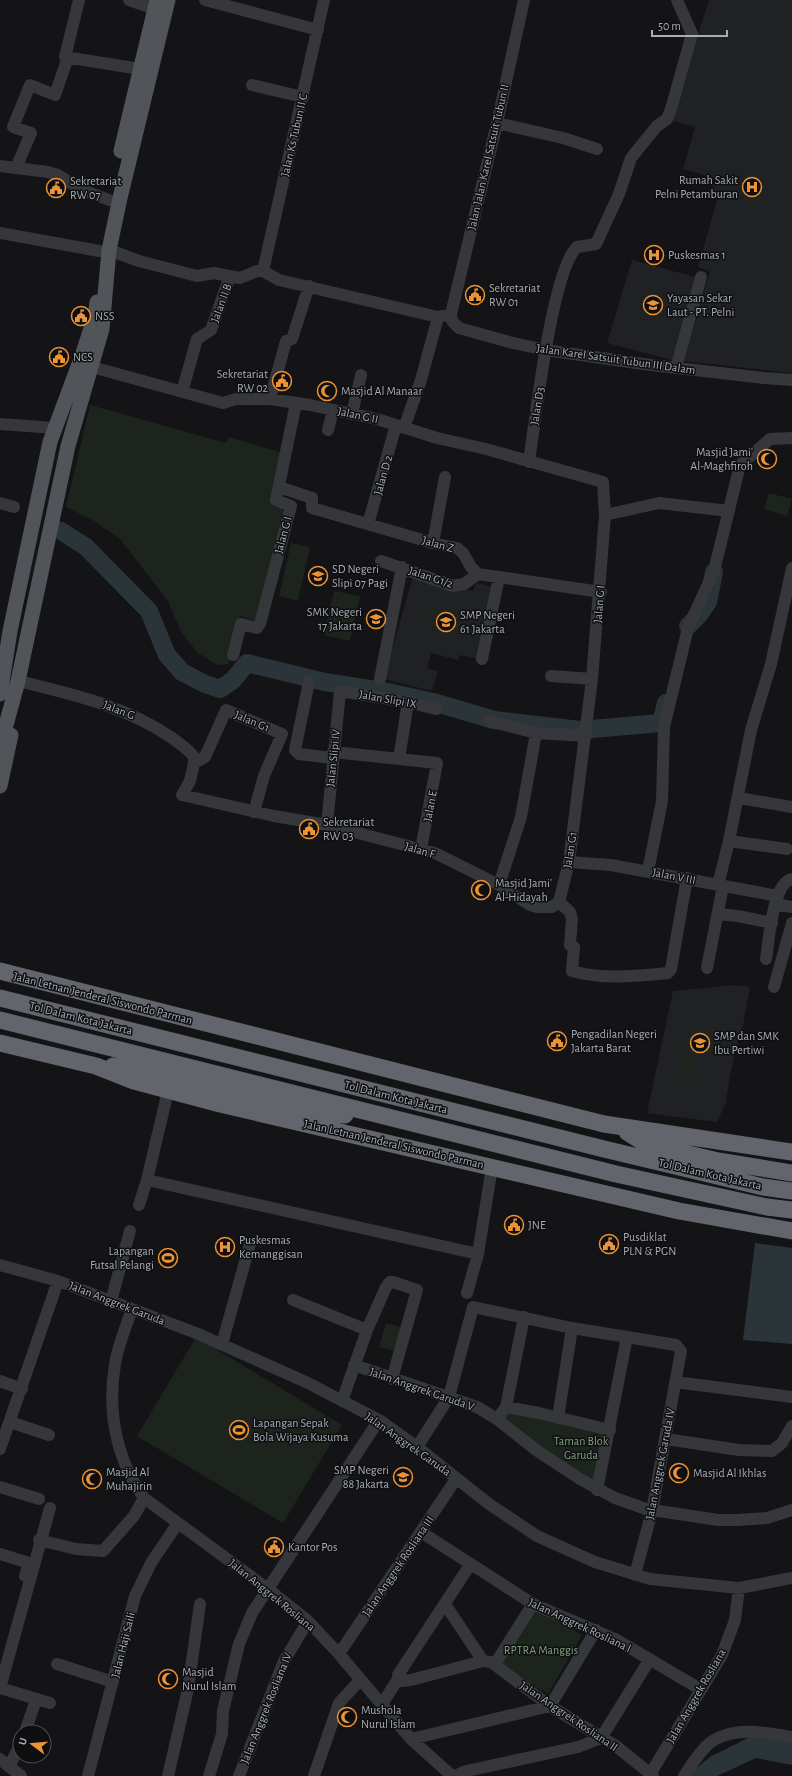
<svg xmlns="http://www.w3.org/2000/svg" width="792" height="1776" font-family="'Alegreya Sans',sans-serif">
<rect width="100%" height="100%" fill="#141416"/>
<path fill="#202123" d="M709 0H792V373L684 361 710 271 698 267 718 197 709 195 715 178 683 169 695 127 671 120Z
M632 260 695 277 672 360 607 343Z
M412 579 473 591 476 583 499 588 484 660 460 655 458 660 431 653 427 668 438 671 432 691 384 679Z
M735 985 750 987 742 1031 734 1055 725 1105 717 1122 647 1113 673 991Z"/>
<path fill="#1d241d" d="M90 405 226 443 229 437 283 453 270 503 284 506 256 621 241 616 229 664 217 665 198 653 181 632 168 601 120 539 93 520 66 507Z
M769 493 792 499 787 516 764 509Z
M291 543 310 547 298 601 279 596Z
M334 591 360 596 350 641 324 635Z
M431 608 464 616 460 632 427 624Z
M682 1048 699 1051 692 1085 675 1082Z
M386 1323 401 1327 394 1351 379 1347Z
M196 1337 342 1425 283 1523 137 1436Z
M507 1409 607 1430 596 1484 500 1418Z
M534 1607 582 1635 548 1694 500 1666Z"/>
<path fill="#2b3539" d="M755 1243 792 1248V1344L743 1340Z
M760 1732 792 1740V1765L756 1758 717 1776H687L710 1757Z"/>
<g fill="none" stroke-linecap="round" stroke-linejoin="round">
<path stroke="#2b3539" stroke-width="18" d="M61 531 86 547 149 611 167 655 182 672 205 684 220 689 233 680 247 663 325 682 388 692 433 702 494 720 580 730 661 723 666 703
M688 626 699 615 708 602 714 572"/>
<path stroke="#35373b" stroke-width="12" d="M79 0 65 57 140 69
M129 0 155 9
M205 0 318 30
M524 0 497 123 451 314 452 321 459 328 509 342 546 350 643 364 764 378 792 380
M252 85 303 97
M497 123 563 138 597 149
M0 166 48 172 58 175 80 189 109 200
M16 168 31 133 13 127 30 85 55 95 68 57
M0 233 99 251
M109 250 139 261 197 276 214 273 240 278 257 271H263L279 280 438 317 451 314
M263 271 324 0
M676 368 701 277
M182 392 197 339 211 330 230 276
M270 399 286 341 292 339 309 286
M352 414 361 375
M0 424 54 428
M404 428 421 380 438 317
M328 430 333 410
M529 462C535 422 552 270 577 247L596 244 619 194 631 158 657 126 667 119 671 109 692 34 677 0
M279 487 312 498V508L433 543 457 548 463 553 471 567 478 574 601 592
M0 503 14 507
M605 515 659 503 729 511
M368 524 396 425
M433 543 445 477
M381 561 453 586 464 584 478 574
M233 655 241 624 257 628 260 624 291 506 276 500 296 403
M482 659 499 577
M551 676 592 679
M380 679 402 567
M18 681C71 694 126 706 172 738 180 744 190 750 195 759L190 781 182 795 274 816 327 825 435 853 499 885 530 905 537 907H552L559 902 569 862 592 679 605 515 603 482 486 449 437 438 377 419 310 405 270 399H236L223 403 92 367
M309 682 295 750 299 754 332 758
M489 721 536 733 586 736
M333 752 437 763 421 849
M399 759 408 702
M194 761H198L205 757 226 710 282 734 264 776 254 812
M739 798 792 807
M327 825 340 691 408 702 436 709
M729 841 787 849
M569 862 611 865 778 896
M648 871 662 801 664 727 688 628 714 571 740 465 770 439 792 438
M499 885 521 817 536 733
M718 885 729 841 751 730 771 664 792 568
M559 902 570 912 572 919 570 945 574 947 572 971C603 980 637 976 668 973L671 969 687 878
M775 904 792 907
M718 914 738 916 772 923
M766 959C769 942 772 883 792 879
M707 968 723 886
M774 987 792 923
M147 1180 478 1254
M139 1205 147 1180 168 1091
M0 1265 58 1281 196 1333 308 1383 379 1420 417 1447 489 1504 537 1536 595 1562 650 1579 739 1588 792 1578
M467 1293 478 1254 492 1167
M293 1300 367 1330
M111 1301 130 1231
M132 1309C126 1327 118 1345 115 1364 107 1411 116 1459 144 1498L268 1589 308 1621 339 1654 411 1739 452 1776
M222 1344 250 1244
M354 1365 477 1407 497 1419 536 1450 580 1479 615 1498 646 1509 718 1520H737L767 1518 792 1510
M0 1381 22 1389
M675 1382 792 1397
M342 1401 367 1330 386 1287 390 1282H393L417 1290 392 1379
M506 1407 539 1413 610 1430
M558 1418 572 1328
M497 1419 506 1407 524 1317
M10 1422 49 1435
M666 1439 739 1450 772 1451 782 1443 792 1426
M417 1447 449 1397 473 1307 572 1328 676 1345 681 1351 652 1511 635 1575
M0 1449 58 1281
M0 1487 39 1499
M597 1490 627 1337
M50 1508 0 1688 50 1703
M421 1532 533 1604 615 1639 700 1689
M39 1540 76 1549 103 1551 134 1516 144 1498
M0 1554 29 1563 25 1576
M445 1604 483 1661
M339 1654 456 1479
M57 1664 113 1682
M495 1664 533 1604
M398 1679 402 1681 411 1680 483 1661 491 1662 550 1706 616 1746 653 1776
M382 1704 398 1679V1675L470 1565
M25 1732 36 1700
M411 1739 550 1706 596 1630
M0 1759 21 1776
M9 1767 20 1745
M88 1776 135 1596 151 1563 178 1523
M168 1776 188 1689 200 1604
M209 1776 222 1734 223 1711 239 1644 252 1613 379 1420
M239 1776 284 1661 308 1621
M314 1776 339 1703 360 1680
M455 1776 466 1771 578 1747 601 1738 650 1659
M649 1776 722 1655 735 1620 739 1588
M684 1776C691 1766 703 1746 714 1740 738 1726 767 1733 792 1737"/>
<path stroke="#51555a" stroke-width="15" d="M121 151 157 0
M0 694 10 631 50 442 82 356 95 316 97 302
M0 747 18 681 68 446 102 329 109 250 120 198 168 0
M0 786 11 735"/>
<path stroke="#62666c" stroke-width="17" d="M0 971 604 1124 792 1152
M0 998 604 1149 763 1187 792 1191
M0 1020 616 1174 767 1207 792 1210
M0 1043 96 1066 134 1081 220 1104 679 1211 792 1231
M113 1066 168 1076 316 1112 345 1115
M627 1132 646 1144 718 1161 792 1173"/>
</g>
<defs>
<g id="hospital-ring" transform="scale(1)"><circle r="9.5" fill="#0f0f11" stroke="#ec9336" stroke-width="1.5"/><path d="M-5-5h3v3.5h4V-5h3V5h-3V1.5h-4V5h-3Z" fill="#ec9336"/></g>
<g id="civic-ring" transform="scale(1)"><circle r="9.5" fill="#0f0f11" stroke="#ec9336" stroke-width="1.5"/><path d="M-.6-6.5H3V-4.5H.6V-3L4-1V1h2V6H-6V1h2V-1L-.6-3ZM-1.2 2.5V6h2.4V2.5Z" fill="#ec9336"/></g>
<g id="school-ring" transform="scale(1)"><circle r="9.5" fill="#0f0f11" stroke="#ec9336" stroke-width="1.5"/><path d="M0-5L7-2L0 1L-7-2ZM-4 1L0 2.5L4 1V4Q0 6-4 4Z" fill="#ec9336"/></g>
<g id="mosque-ring" transform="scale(1)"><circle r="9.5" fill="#0f0f11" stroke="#ec9336" stroke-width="1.5"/><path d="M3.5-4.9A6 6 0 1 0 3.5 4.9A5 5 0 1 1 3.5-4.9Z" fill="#ec9336"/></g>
<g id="stadium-ring" transform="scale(1)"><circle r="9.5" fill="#0f0f11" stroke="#ec9336" stroke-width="1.5"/><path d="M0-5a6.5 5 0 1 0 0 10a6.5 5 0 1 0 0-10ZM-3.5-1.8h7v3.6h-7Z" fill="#ec9336"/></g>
</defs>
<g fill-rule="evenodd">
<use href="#hospital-ring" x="752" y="187"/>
<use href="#civic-ring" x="56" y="188"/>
<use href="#hospital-ring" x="654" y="255"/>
<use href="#civic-ring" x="475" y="295"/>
<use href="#school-ring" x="653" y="305"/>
<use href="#civic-ring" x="81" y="316"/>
<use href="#civic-ring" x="59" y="357"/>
<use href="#civic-ring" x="282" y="381"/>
<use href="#mosque-ring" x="327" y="391"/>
<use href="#mosque-ring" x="767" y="459"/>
<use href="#school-ring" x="318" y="576"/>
<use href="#school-ring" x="376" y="619"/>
<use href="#school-ring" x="446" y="622"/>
<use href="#civic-ring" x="309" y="829"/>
<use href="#mosque-ring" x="481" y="890"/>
<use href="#civic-ring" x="557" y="1041"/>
<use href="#school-ring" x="700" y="1043"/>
<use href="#civic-ring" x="514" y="1225"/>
<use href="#civic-ring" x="609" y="1244"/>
<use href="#hospital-ring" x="225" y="1247"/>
<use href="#stadium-ring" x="168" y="1258"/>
<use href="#stadium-ring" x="239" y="1430"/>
<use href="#mosque-ring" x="679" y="1473"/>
<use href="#school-ring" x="403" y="1477"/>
<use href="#mosque-ring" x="92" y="1479"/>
<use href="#civic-ring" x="274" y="1547"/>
<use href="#mosque-ring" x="168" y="1679"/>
<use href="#mosque-ring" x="347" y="1717"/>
</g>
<g text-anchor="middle" stroke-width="3" stroke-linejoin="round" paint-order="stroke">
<g font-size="12" fill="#a6adb6" stroke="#0f0f11">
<text transform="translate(294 135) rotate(-77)" y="4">Jalan Ks Tubun II C</text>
<text transform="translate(488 157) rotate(-77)" y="4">Jalan Jalan Karel Satsuit Tubun II</text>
<text transform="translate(221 303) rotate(-70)" y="4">Jalan II B</text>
<text transform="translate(616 359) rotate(8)" y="4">Jalan Karel Satsuit Tubun III Dalam</text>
<text transform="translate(537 406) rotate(-81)" y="4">Jalan D3</text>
<text transform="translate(358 415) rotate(12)" y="4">Jalan G II</text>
<text transform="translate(383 475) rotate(-74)" y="4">Jalan D 2</text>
<text transform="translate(283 535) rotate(-75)" y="4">Jalan G I</text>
<text transform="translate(438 544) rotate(16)" y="4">Jalan Z</text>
<text transform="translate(431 577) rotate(18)" y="4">Jalan G1/2</text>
<text transform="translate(599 604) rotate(-85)" y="4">Jalan G I</text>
<text transform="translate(388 699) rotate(10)" y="4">Jalan Slipi IX</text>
<text transform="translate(119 710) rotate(21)" y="4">Jalan G</text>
<text transform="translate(252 721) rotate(23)" y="4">Jalan G1</text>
<text transform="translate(333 758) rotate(-84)" y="4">Jalan Slipi IV</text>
<text transform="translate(430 806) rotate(-79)" y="4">Jalan E</text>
<text transform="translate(420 850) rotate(16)" y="4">Jalan F</text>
<text transform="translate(570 850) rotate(-81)" y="4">Jalan G1</text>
<text transform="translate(674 876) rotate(11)" y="4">Jalan V III</text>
<text transform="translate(103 998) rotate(14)" y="4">Jalan Letnan Jenderal Siswondo Parman</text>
<text transform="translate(81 1018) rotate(14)" y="4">Tol Dalam Kota Jakarta</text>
<text transform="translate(396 1097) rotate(14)" y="4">Tol Dalam Kota Jakarta</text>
<text transform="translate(394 1144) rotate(13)" y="4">Jalan Letnan Jenderal Siswondo Parman</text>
<text transform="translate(710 1174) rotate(13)" y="4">Tol Dalam Kota Jakarta</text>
<text transform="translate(117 1303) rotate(21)" y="4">Jalan Anggrek Garuda</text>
<text transform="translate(422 1389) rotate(19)" y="4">Jalan Anggrek Garuda V</text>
<text transform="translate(408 1444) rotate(35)" y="4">Jalan Anggrek Garuda</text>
<text transform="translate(660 1464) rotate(-79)" y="4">Jalan Anggrek Garuda IV</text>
<text transform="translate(398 1566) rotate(-56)" y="4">Jalan Anggrek Rosliana III</text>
<text transform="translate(272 1595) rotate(39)" y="4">Jalan Anggrek Rosliana</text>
<text transform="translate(580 1625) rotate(25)" y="4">Jalan Anggrek Rosliana I</text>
<text transform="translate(123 1645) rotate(-76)" y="4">Jalan Haji Saili</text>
<text transform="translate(696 1696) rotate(-60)" y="4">Jalan Anggrek Rosliana</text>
<text transform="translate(266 1708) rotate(-68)" y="4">Jalan Anggrek Rosliana IV</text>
<text transform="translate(569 1716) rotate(34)" y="4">Jalan Anggrek Rosliana II</text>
</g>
<g font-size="12" fill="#a6adb6" stroke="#0f0f11" text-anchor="start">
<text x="738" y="184" text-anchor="end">Rumah Sakit<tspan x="738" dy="14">Pelni Petamburan</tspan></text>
<text x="70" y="185">Sekretariat<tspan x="70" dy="14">RW 07</tspan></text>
<text x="668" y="259">Puskesmas 1</text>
<text x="489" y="292">Sekretariat<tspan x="489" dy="14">RW 01</tspan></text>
<text x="667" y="302">Yayasan Sekar<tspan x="667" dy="14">Laut - PT. Pelni</tspan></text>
<text x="95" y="320">NSS</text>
<text x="73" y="361">NCS</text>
<text x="268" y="378" text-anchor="end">Sekretariat<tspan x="268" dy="14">RW 02</tspan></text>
<text x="341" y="395">Masjid Al Manaar</text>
<text x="753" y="456" text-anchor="end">Masjid Jami'<tspan x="753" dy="14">Al-Maghfiroh</tspan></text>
<text x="332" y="573">SD Negeri<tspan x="332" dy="14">Slipi 07 Pagi</tspan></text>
<text x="362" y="616" text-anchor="end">SMK Negeri<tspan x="362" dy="14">17 Jakarta</tspan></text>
<text x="460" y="619">SMP Negeri<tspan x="460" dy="14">61 Jakarta</tspan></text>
<text x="323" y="826">Sekretariat<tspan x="323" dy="14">RW 03</tspan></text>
<text x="495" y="887">Masjid Jami'<tspan x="495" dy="14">Al-Hidayah</tspan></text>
<text x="571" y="1038">Pengadilan Negeri<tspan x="571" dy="14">Jakarta Barat</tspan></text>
<text x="714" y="1040">SMP dan SMK<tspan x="714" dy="14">Ibu Pertiwi</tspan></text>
<text x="528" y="1229">JNE</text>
<text x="623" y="1241">Pusdiklat<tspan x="623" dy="14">PLN &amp; PGN</tspan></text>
<text x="239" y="1244">Puskesmas<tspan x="239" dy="14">Kemanggisan</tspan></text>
<text x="154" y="1255" text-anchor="end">Lapangan<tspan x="154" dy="14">Futsal Pelangi</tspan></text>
<text x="253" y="1427">Lapangan Sepak<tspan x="253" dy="14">Bola Wijaya Kusuma</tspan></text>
<text x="389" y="1474" text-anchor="end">SMP Negeri<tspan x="389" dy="14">88 Jakarta</tspan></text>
<text x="106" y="1476">Masjid Al<tspan x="106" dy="14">Muhajirin</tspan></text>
<text x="693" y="1477">Masjid Al Ikhlas</text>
<text x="288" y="1551">Kantor Pos</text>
<text x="182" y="1676">Masjid<tspan x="182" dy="14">Nurul Islam</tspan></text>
<text x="361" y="1714">Mushola<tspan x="361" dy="14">Nurul Islam</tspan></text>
</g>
<g font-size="12" fill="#81a07e" stroke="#0f0f11">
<text x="581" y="1445">Taman Blok<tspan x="581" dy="14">Garuda</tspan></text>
<text x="541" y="1654">RPTRA Manggis</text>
</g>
</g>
<g transform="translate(32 1744) rotate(286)"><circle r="19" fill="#0f0f11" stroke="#4b4e53"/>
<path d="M0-3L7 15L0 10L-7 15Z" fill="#ec9336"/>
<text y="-6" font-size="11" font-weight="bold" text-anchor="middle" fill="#a6adb6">U</text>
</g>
<path d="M652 30v6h75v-6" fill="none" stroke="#a6adb6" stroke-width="2"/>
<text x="658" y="30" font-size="12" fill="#a6adb6" stroke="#0f0f11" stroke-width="3" paint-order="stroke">50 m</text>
</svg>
